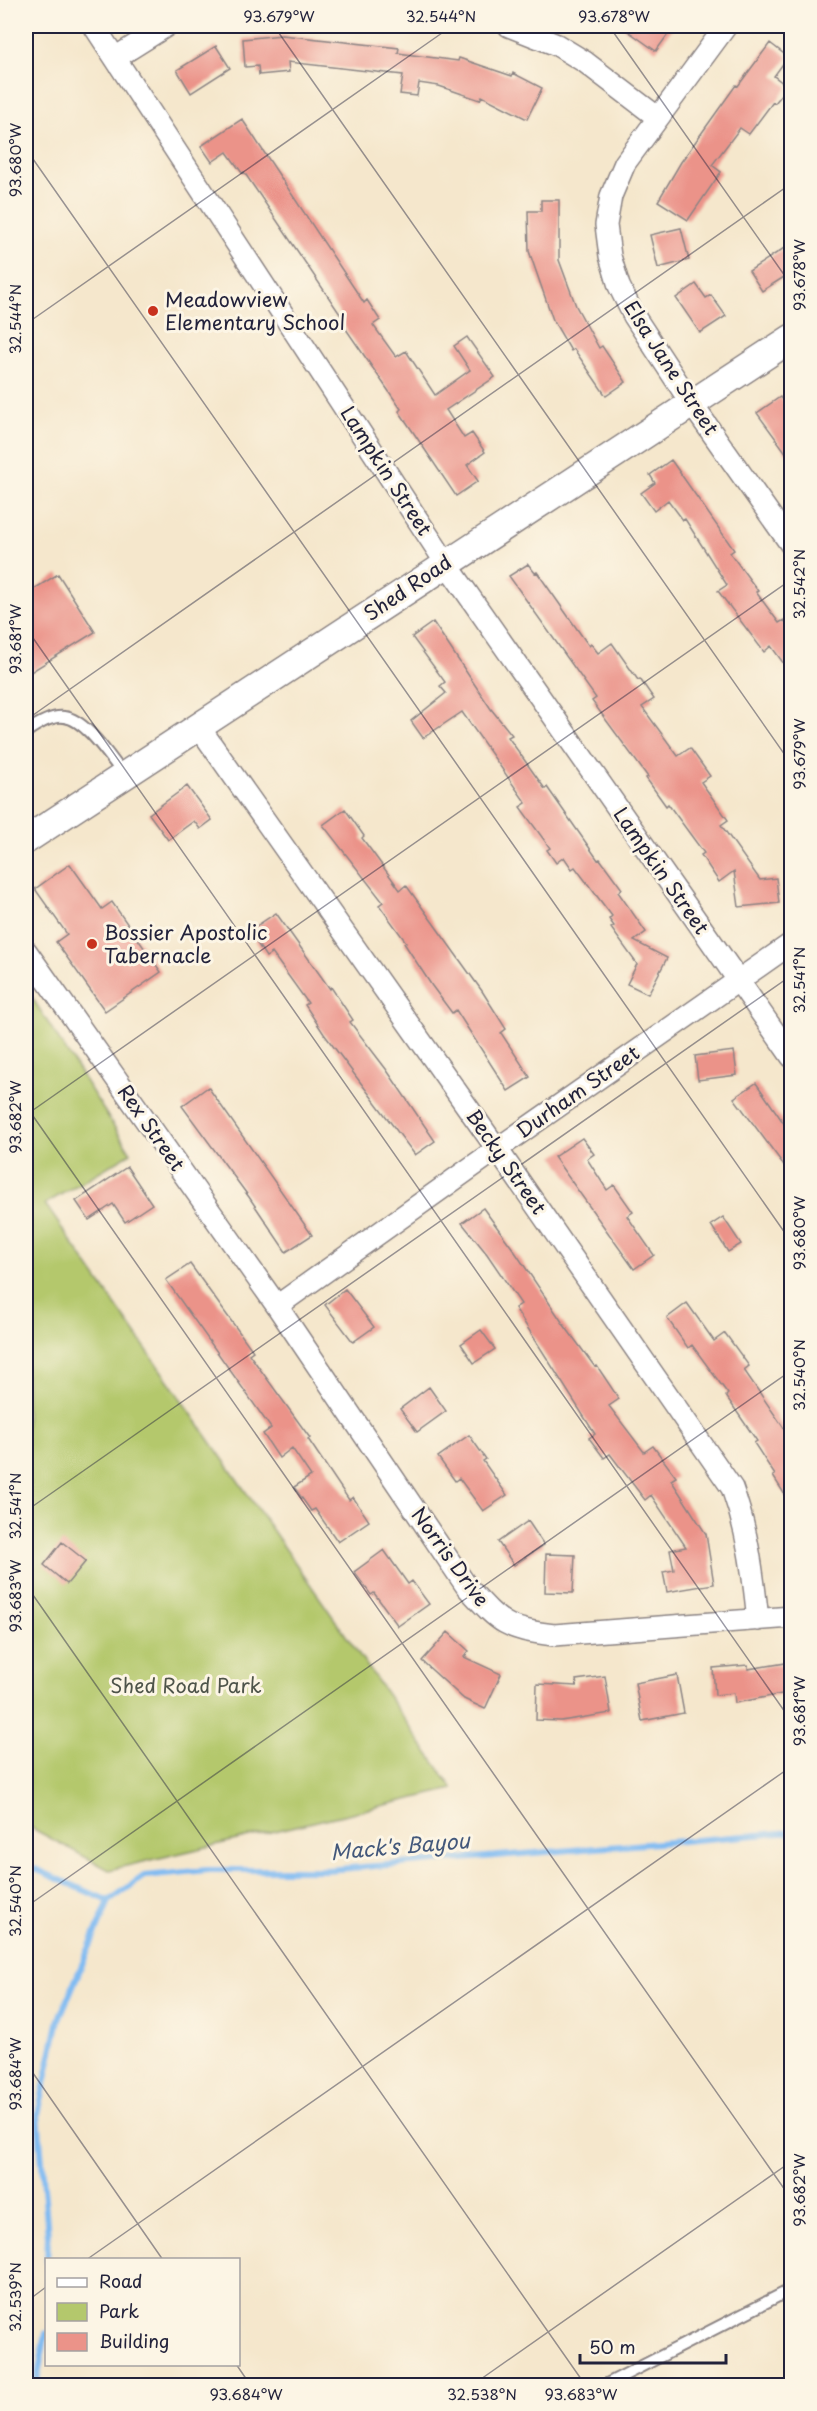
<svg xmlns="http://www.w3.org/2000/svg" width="817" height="2411" font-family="'Playpen Sans',sans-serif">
<rect width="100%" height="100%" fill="#fcf5e5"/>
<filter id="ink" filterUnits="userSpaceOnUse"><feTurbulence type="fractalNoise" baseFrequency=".0167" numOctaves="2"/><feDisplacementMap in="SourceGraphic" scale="12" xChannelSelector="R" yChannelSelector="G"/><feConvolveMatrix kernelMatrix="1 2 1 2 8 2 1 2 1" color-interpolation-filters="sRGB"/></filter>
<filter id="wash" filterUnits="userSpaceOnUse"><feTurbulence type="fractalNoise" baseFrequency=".008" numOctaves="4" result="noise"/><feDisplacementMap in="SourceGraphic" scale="24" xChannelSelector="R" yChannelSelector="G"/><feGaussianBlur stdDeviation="1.35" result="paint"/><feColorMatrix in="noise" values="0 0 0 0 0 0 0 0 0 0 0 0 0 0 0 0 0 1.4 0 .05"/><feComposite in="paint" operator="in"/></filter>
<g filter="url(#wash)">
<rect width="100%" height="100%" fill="#f5e7cc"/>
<path fill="#b4c86c" stroke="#6b7554" stroke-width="1.5" d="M26 988 131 1153 45 1204 453 1789 109 1870 26 1825Z"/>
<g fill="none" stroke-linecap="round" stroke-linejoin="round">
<path stroke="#80bbf2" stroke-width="6" d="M26 1865 109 1901 144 1876 208 1870H326L792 1832
M47 2260 48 2236 38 2114 59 2019 109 1901
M36 2386 46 2333"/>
</g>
<g id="blocks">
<path fill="#eb9389" d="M621 26H674L656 51Z
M282 35 399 48 398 53 458 61 459 58 512 76 513 73 542 88 527 119 482 96 480 100 439 86 419 83 417 96 400 94 403 75 288 62 289 72 259 75 258 66 245 67 243 39Z
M770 43 788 57 774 76 788 87 775 103 773 102 749 134 740 128 712 165 721 172 688 220 658 201 681 162 736 85 738 86Z
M216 46 230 68 191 93 177 70Z
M242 119 364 303 367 300 380 320 373 325 396 357 406 351 435 395 470 370 454 346 467 337 495 377 446 410 464 438 472 433 485 452 467 465 478 481 456 496 399 411 401 409 339 319 342 317 244 172 242 173 227 152 212 162 201 146Z
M541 200H559V260L576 306 599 348 602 346 626 382 606 396 574 349 571 351 553 320 529 251 528 211H541Z
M681 228 689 260 658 268 650 235Z
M792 243V272L762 291 749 271Z
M696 284 706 298 711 295 726 316 700 333 676 298Z
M780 397 792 413V461L757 413Z
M671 460 734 550 730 553 758 591 756 592 779 623 784 620 792 630V675L771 646 764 652 718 591 727 585 685 519 683 520 668 500 654 511 641 493 655 483 650 475Z
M528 564 535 573 537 572 589 646 591 644 598 653 612 643 638 680 640 679 654 699 642 707 678 756 690 748 710 776 701 782 728 820 721 825 760 880 776 878 779 903 739 907 734 871 719 882 701 855 704 853 668 804 666 806 646 778 648 777 592 701 596 698 509 576Z
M58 574 95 632 26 675V594Z
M433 622 491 709 512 735 508 737 545 789 547 787 598 860 600 859 622 889 618 892 646 932 634 941 667 958 648 994 627 984 637 964 611 928 614 926 609 919 612 916 575 867 572 869 564 857 556 863 547 850 550 848 520 807 526 803 462 712 423 738 411 721 446 693 440 686 445 682 412 637Z
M187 786 212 820 200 829 194 821 168 840 149 814Z
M345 809 364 836 362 838 400 890 406 885 426 913 482 991 506 1029 501 1033 530 1077 508 1091 456 1010 452 1013 432 986 404 943 406 942 379 905 383 902 323 825Z
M70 864 102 909 112 902 161 972 105 1011 56 942 67 934 35 889Z
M276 913 330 989 331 987 353 1020 350 1022 386 1069 435 1141 415 1155 324 1034 305 1005 308 1003 272 953 266 957 249 931Z
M734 1051 737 1075 698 1080 695 1056Z
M756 1083 792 1135V1176L734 1098Z
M208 1087 312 1235 286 1252 249 1197 182 1106Z
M582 1138 594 1154 587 1159 607 1190 614 1185 633 1212 627 1216 654 1255 634 1269 554 1157Z
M127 1167 152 1204 125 1222 113 1204 89 1220 76 1201Z
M483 1208 513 1249 564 1325 595 1367 597 1366 619 1399 609 1406 644 1452 653 1446 676 1477 671 1480 706 1534 714 1584 667 1592 663 1572 674 1570 670 1550 686 1547 651 1495 645 1500 610 1454 604 1458 589 1438 595 1434 515 1308 521 1304 487 1254 462 1223Z
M723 1217 741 1244 728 1252 711 1225Z
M190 1264 253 1351 249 1354 310 1438 308 1439 349 1500 353 1497 369 1521 338 1542 315 1509 311 1511 294 1487 311 1476 292 1448 279 1458 263 1434 271 1428 166 1280Z
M345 1289 374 1327 353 1342 325 1305Z
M687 1303 714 1341 725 1333 749 1366 744 1370 792 1440V1506L773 1476 775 1475 754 1443 757 1441 726 1396 728 1394 692 1345 688 1348 667 1318Z
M481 1330 495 1349 474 1363 461 1344Z
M429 1387 446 1411 417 1432 400 1409Z
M469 1435 486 1459 483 1461 507 1495 483 1511 459 1478 455 1481 438 1457Z
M528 1521 544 1545 514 1565 498 1542Z
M62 1542 86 1561 67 1584 44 1565Z
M384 1550 408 1584 412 1581 429 1604 398 1626 374 1593 371 1595 354 1572Z
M546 1554 575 1555 573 1593 545 1592Z
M448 1632 469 1651 464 1657 501 1674 485 1709 464 1699 422 1661Z
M792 1662V1692L735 1703 734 1693 715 1695 713 1668 748 1665V1669Z
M677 1675 684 1713 642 1721 635 1683Z
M605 1676 611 1713 561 1721 536 1720 537 1684 577 1686 576 1680Z"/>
</g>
</g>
<g filter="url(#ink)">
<use href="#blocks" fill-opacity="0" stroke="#8c8484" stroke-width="1.5"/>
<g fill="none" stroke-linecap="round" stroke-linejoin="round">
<g stroke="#8c8484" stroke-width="14">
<path id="service" d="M26 732C36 725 52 715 64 717 86 719 111 759 124 775
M603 2386 792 2289"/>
</g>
<g stroke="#8c8484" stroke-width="24">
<path id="minor" d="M94 26 446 563 792 1057
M509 26 557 45 585 62 657 117
M726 26 625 163 611 196 606 225 610 256 619 286 634 316 691 403 792 546
M115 58 166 26
M199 727 497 1149 732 1488C748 1532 753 1573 758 1620
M26 951 277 1306 467 1587C500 1623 504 1629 554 1635L792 1617
M277 1306 497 1149 792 943"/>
</g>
<g stroke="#8c8484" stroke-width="30">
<path id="tertiary" d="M26 840 792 338"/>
</g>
<use href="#service" stroke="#fff" stroke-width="10"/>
<use href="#minor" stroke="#fff" stroke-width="21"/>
<use href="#tertiary" stroke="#fff" stroke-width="27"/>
</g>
</g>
<path fill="none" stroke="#22223b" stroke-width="1.5" stroke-opacity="0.45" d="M274 26 792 765M609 26 792 286M26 149 792 1243M26 324 452 26M26 628 792 1722M26 720 792 183M26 1106 792 2200M26 1115 792 579M26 1511 792 975M26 1585 586 2386M26 1907 792 1370M26 2063 163 2260M86 2260 792 1766M26 2302 46 2287M236 2364 251 2386M471 2386 792 2161"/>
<g fill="#c8321e" stroke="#fcf5e5" stroke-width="2">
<circle cx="153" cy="311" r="6"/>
<circle cx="92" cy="944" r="6"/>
</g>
<g text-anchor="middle" stroke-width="6" stroke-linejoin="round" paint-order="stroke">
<g font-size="20" fill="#22223b" stroke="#fcf5e5" text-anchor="start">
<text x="165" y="307">Meadowview<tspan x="165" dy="23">Elementary School</tspan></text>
<text x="104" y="940">Bossier Apostolic<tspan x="104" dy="23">Tabernacle</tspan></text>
</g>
<g font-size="20" fill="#22223b" stroke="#fcf5e5">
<text transform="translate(671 368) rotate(57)" y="7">Elsa Jane Street</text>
<text transform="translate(386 471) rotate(57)" y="7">Lampkin Street</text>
<text transform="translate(408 588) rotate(-34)" y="7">Shed Road</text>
<text transform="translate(661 871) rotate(55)" y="7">Lampkin Street</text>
<text transform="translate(578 1092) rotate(-35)" y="7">Durham Street</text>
<text transform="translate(151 1128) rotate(55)" y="7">Rex Street</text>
<text transform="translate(506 1162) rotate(55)" y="7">Becky Street</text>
<text transform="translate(450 1557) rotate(54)" y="7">Norris Drive</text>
</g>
<g font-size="20" fill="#4e544a" stroke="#fcf5e5">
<text x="186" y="1693">Shed Road Park</text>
</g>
<g font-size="21" font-style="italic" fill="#43587b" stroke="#fcf5e5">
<text transform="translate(400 1847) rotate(-5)" y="7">Mack's Bayou</text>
</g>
</g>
<rect width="817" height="2411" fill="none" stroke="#fcf5e5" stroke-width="66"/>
<rect x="45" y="2258" width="195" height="108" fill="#fcf5e5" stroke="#a5a1a1" stroke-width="1.5"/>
<rect x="57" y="2278" width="30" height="9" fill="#ffffff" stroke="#a5a1a1" stroke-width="1.5"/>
<text x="99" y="2288" font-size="18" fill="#22223b">Road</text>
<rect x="57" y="2303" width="30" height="18" fill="#b4c86c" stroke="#a5a1a1" stroke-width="1.5"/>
<text x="99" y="2318" font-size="18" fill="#22223b">Park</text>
<rect x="57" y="2333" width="30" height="18" fill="#eb9389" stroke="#a5a1a1" stroke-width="1.5"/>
<text x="99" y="2348" font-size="18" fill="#22223b">Building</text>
<path d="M580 2354v9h146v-9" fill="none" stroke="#22223b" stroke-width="3"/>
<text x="589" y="2354" font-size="18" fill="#22223b" stroke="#fcf5e5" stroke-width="4.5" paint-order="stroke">50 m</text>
<rect x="33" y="33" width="751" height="2345" fill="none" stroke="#22223b" stroke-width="2"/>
<g font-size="15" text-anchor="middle" fill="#22223b">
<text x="279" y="22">93.679°W</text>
<text x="441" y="22">32.544°N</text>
<text x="614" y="22">93.678°W</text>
<text transform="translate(16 160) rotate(-90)" y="5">93.680°W</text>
<text transform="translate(800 275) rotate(-90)" y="5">93.678°W</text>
<text transform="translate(16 319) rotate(-90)" y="5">32.544°N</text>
<text transform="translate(800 584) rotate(-90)" y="5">32.542°N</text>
<text transform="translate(16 639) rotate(-90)" y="5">93.681°W</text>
<text transform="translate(800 754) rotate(-90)" y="5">93.679°W</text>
<text transform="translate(800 980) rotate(-90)" y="5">32.541°N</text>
<text transform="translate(16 1117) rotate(-90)" y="5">93.682°W</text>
<text transform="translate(800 1233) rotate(-90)" y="5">93.680°W</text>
<text transform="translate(800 1375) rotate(-90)" y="5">32.540°N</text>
<text transform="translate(16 1506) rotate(-90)" y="5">32.541°N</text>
<text transform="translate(16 1596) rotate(-90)" y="5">93.683°W</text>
<text transform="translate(800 1711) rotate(-90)" y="5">93.681°W</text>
<text transform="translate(16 1901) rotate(-90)" y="5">32.540°N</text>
<text transform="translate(16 2074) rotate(-90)" y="5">93.684°W</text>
<text transform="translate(800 2190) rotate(-90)" y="5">93.682°W</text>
<text transform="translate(16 2297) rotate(-90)" y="5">32.539°N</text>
<text x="246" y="2400">93.684°W</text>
<text x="482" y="2400">32.538°N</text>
<text x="581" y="2400">93.683°W</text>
</g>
</svg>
